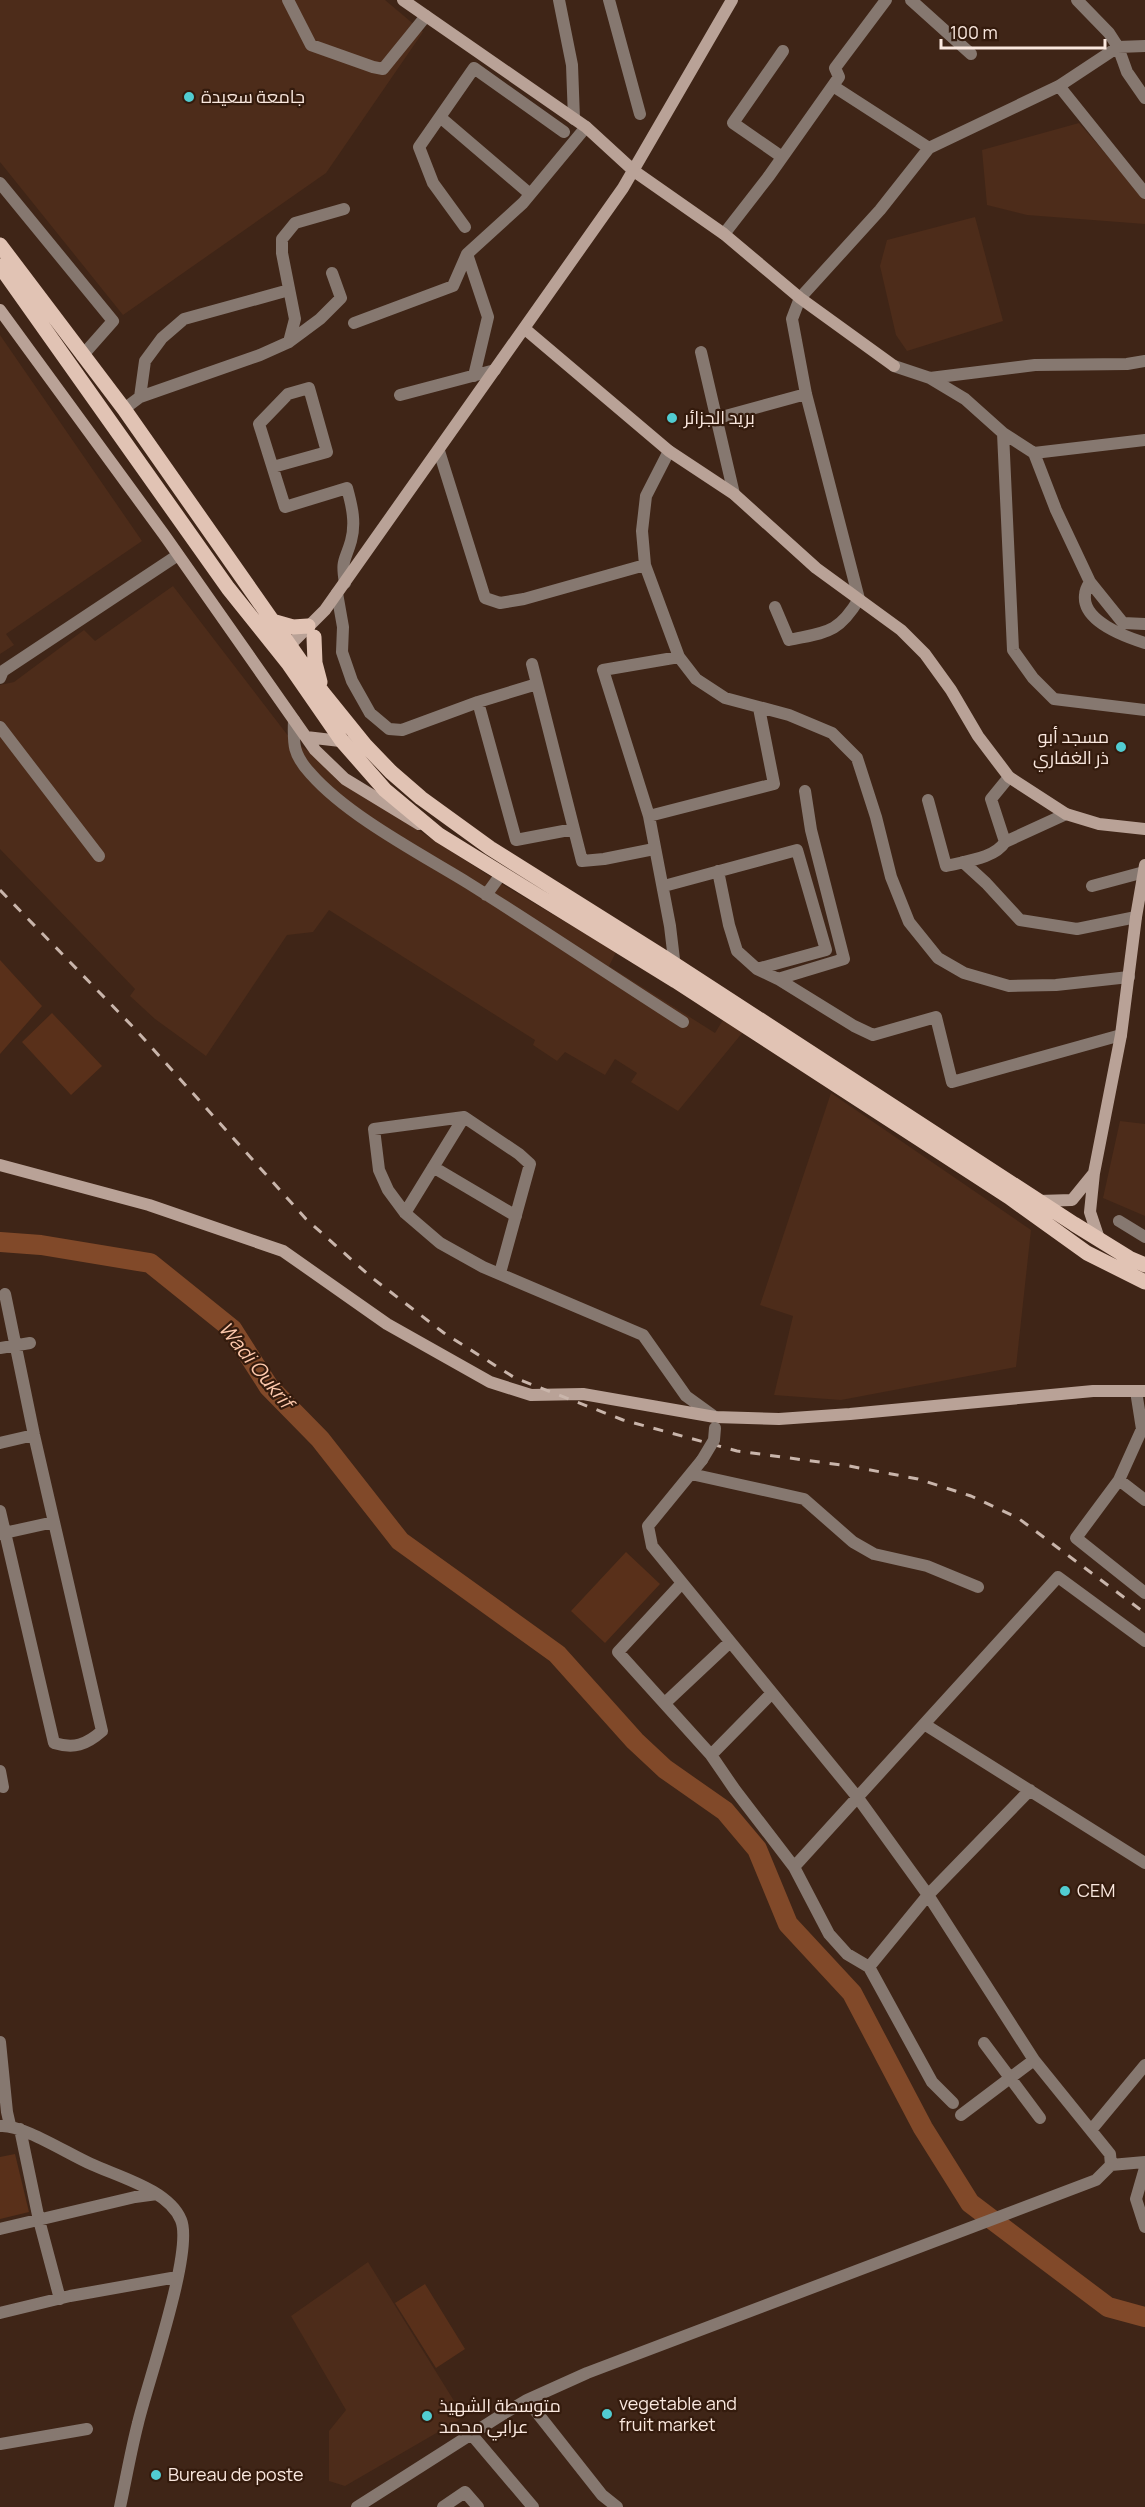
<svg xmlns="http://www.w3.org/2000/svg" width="1145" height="2507" font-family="Manrope,Cairo,sans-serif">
<rect width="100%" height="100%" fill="#3f2517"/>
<path fill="#4d2c1a" d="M0 0H385L423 32 326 173 123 315 0 162Z
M1079 123 1145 199V224L1027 215 987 205 982 150Z
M975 217 1003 321 907 351 896 335 880 266 887 240Z
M0 335 142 541 6 634 14 645 0 654Z
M173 586 289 737 312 754 387 810 505 886 616 952 609 966 715 1033 723 1020 743 1032 678 1111 631 1082 637 1073 615 1059 605 1075 565 1052 557 1061 533 1045 535 1040 329 910 313 932 287 935 206 1056 155 1019 130 996 135 989 0 849V685L14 682 84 630 95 641Z
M831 1093 1031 1230 1016 1367 841 1400 774 1395 793 1316 760 1305Z
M1120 1121 1145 1124V1216L1103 1198Z
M368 2262 464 2417 345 2486 329 2481V2431L346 2410 291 2316Z"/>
<path fill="#59301a" d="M0 960 42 1006 0 1054Z
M52 1013 102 1066 71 1095 22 1042Z
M626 1552 660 1584 605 1643 571 1611Z
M15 2154 29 2212 0 2219V2157Z
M425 2284 465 2349 436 2368 395 2303Z"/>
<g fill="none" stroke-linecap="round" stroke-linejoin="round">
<path stroke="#814929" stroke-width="20" d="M0 1242 41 1245 150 1263 232 1329 269 1387 320 1439 400 1541 557 1654 635 1741 665 1769 725 1811 757 1849 788 1924 852 1993 923 2128 970 2203 1108 2307 1145 2317"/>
<path stroke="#867870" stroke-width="12" d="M288 0 311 45 373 67 383 69 426 16
M559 0 572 65 574 119
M609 0 640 114
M911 0 971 54
M1077 0 1109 33 1118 47 1127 72 1145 98
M833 86 929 148
M1059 86 1145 193
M440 117 530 194
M782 157 733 123 783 51
M0 183 113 321 82 356
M465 227 433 183 419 147 474 68 564 132
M724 234 769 176 839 77 835 68 886 0
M354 323 453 286 467 254
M289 342 295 319 282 253V239L295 223 344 209
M701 352 734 494
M894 366 930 378 965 399 1003 433 1013 650 1033 678 1054 699 1145 710
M474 376 488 317 467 254 523 203 586 127
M930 378 1035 365 1127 364 1145 361
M400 395 495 370
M140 397 145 361 162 338 184 319 289 290
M124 409 140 397 260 355 289 342 320 319 341 298 332 273
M718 418 806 394
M1003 433 1034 453 1056 510 1090 582 1123 623 1145 624
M439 451 485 598 500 603 524 599 645 565
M669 451 646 496 642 531 645 565 679 657 696 679 725 698 789 715 832 733 857 758 876 817 891 877 909 922 938 958 964 973 1009 986 1056 985 1129 977
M1034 453 1145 440
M273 467 327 452 309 388 288 394 259 424 285 507 347 488C352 506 356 523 351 541 345 562 341 559 345 583
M1090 582C1088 585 1085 591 1085 595 1082 621 1126 637 1145 643
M337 593 343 627 342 652 352 681 370 713 389 729 402 730 478 702 537 684
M775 607 789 640C826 632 838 634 859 599L806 394 792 319 800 298 880 210 929 148 1059 86 1118 47 1145 46
M532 664 582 861 604 859 654 849
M0 678 3 671 178 555
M478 702 516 840 574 829
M294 720C293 744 293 755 311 774 348 816 419 853 468 883 540 928 611 976 683 1022
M0 727 99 856
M928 800 946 866C965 861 994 859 1005 842L991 799 1009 777
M649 816 774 784 759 708
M1005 842 1066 814
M963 862 986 883 1020 920 1077 929 1136 917
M718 871 729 925 737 951 757 969 778 979 854 1026 873 1035 936 1017 952 1082 1121 1035
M664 886 797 850 826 950 757 969
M1092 886 1144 872
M486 895 502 873
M675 968 670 926 649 816 603 670 679 657
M778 979 844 959 811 830 805 791
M433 1167 516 1216
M405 1213 464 1117
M1119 1221 1145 1237
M500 1273 530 1164 519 1154 464 1117 374 1129 379 1170 388 1190 405 1213 440 1243 483 1267 643 1335 686 1396 715 1417
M0 1348 30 1343
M1136 1391 1142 1429 1119 1480 1076 1538 1145 1593
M0 1443 34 1435
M702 1460 648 1526 652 1546 858 1798 928 1895 1034 2060 1110 2154 1111 2165
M691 1474 804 1499 853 1542 874 1554 927 1566 978 1587
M1119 1480 1145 1500
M0 1511 54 1743C74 1749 86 1745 102 1731L34 1435 5 1294
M0 1534 54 1522
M682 1583 618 1652 711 1755 735 1790 794 1867 829 1934 847 1954 869 1967 932 2082 953 2103
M665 1703 730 1642
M924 1724 1145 1863
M711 1755 771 1694
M0 1771 3 1787
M794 1867 1058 1577 1145 1641
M869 1967 928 1895 1030 1790
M0 2042 7 2112 10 2125
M984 2043 1040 2118
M961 2115 1034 2060
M0 2126C22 2124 68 2154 91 2164 119 2177 169 2190 181 2220 194 2251 147 2384 138 2423 131 2450 126 2479 120 2507
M20 2129 39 2220 60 2299
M1092 2129 1145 2065
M1145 2168 1136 2199 1145 2227
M0 2229 135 2197 157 2194
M0 2313 70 2296 177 2277
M527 2400 602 2495 617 2507
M472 2435 533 2507
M0 2444 87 2429
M357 2507 503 2414 527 2400 587 2373 1096 2180 1111 2165 1145 2162
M443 2507 465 2492 478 2507"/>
<path stroke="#b9a297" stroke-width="12" d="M403 0 586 127 634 171 724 234 800 298 894 366
M0 310 165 536 315 750 345 779 419 824
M525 329 669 451 734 494 816 568 901 630 925 654 951 690 978 736 1009 777 1066 814 1099 824 1145 829
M285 650 325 610 623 188 732 0
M306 737 349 742
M0 1165 149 1205 283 1251 387 1324 490 1382 531 1395 583 1394 715 1417 779 1419 850 1414 1093 1391H1145
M1094 1173 1121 1035 1136 917 1145 865
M1039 1201 1072 1200 1094 1173 1090 1212 1099 1239"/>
<path stroke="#e1c3b4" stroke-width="15" d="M0 245 124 409 323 693 365 745 391 772 421 798 490 848 662 956 1074 1224 1129 1258 1145 1265
M0 266 228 588 288 663 342 741 385 790 439 835 676 981 1009 1197 1087 1253 1145 1282
M272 621 293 627 308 626
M314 637 315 663 320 682"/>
<path stroke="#c9b5ab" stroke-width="3" stroke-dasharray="10 10" stroke-linecap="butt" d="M0 890 135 1029 306 1219 371 1277 444 1333 515 1378 623 1420 737 1451 849 1466 918 1479 971 1496 1018 1518 1145 1613"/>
<path stroke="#867870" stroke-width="12" d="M702 1460 714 1440 715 1428"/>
</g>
<g fill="#51ccd1" stroke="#341b0d" stroke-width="2">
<circle cx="189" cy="97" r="6"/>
<circle cx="672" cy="418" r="6"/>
<circle cx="1121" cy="747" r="6"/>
<circle cx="1065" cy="1891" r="6"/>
<circle cx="607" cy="2414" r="6"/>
<circle cx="427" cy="2416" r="6"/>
<circle cx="156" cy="2475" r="6"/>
</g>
<g text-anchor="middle" stroke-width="4.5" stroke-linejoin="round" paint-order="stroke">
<g font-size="18" fill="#fae8df" stroke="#341b0d" text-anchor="start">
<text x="201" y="103">جامعة سعيدة</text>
<text x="684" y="424">بريد الجزائر</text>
<text x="1109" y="743" text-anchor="end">مسجد أبو<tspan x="1109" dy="21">ذر الغفاري</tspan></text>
<text x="1077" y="1897">CEM</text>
<text x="619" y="2410">vegetable and<tspan x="619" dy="21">fruit market</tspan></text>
<text x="439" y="2412">متوسطة الشهيذ<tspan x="439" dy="21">عرابي محمد</tspan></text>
<text x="168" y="2481">Bureau de poste</text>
</g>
<g font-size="20" font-style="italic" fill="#fec9ad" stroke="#341b0d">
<text transform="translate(256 1365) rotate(51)" y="7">Wadi Oukrif</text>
</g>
</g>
<path d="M941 39v9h164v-9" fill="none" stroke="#fae8df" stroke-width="3"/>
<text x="950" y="39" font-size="18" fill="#fae8df" stroke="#341b0d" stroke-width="4.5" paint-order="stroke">100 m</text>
</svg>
